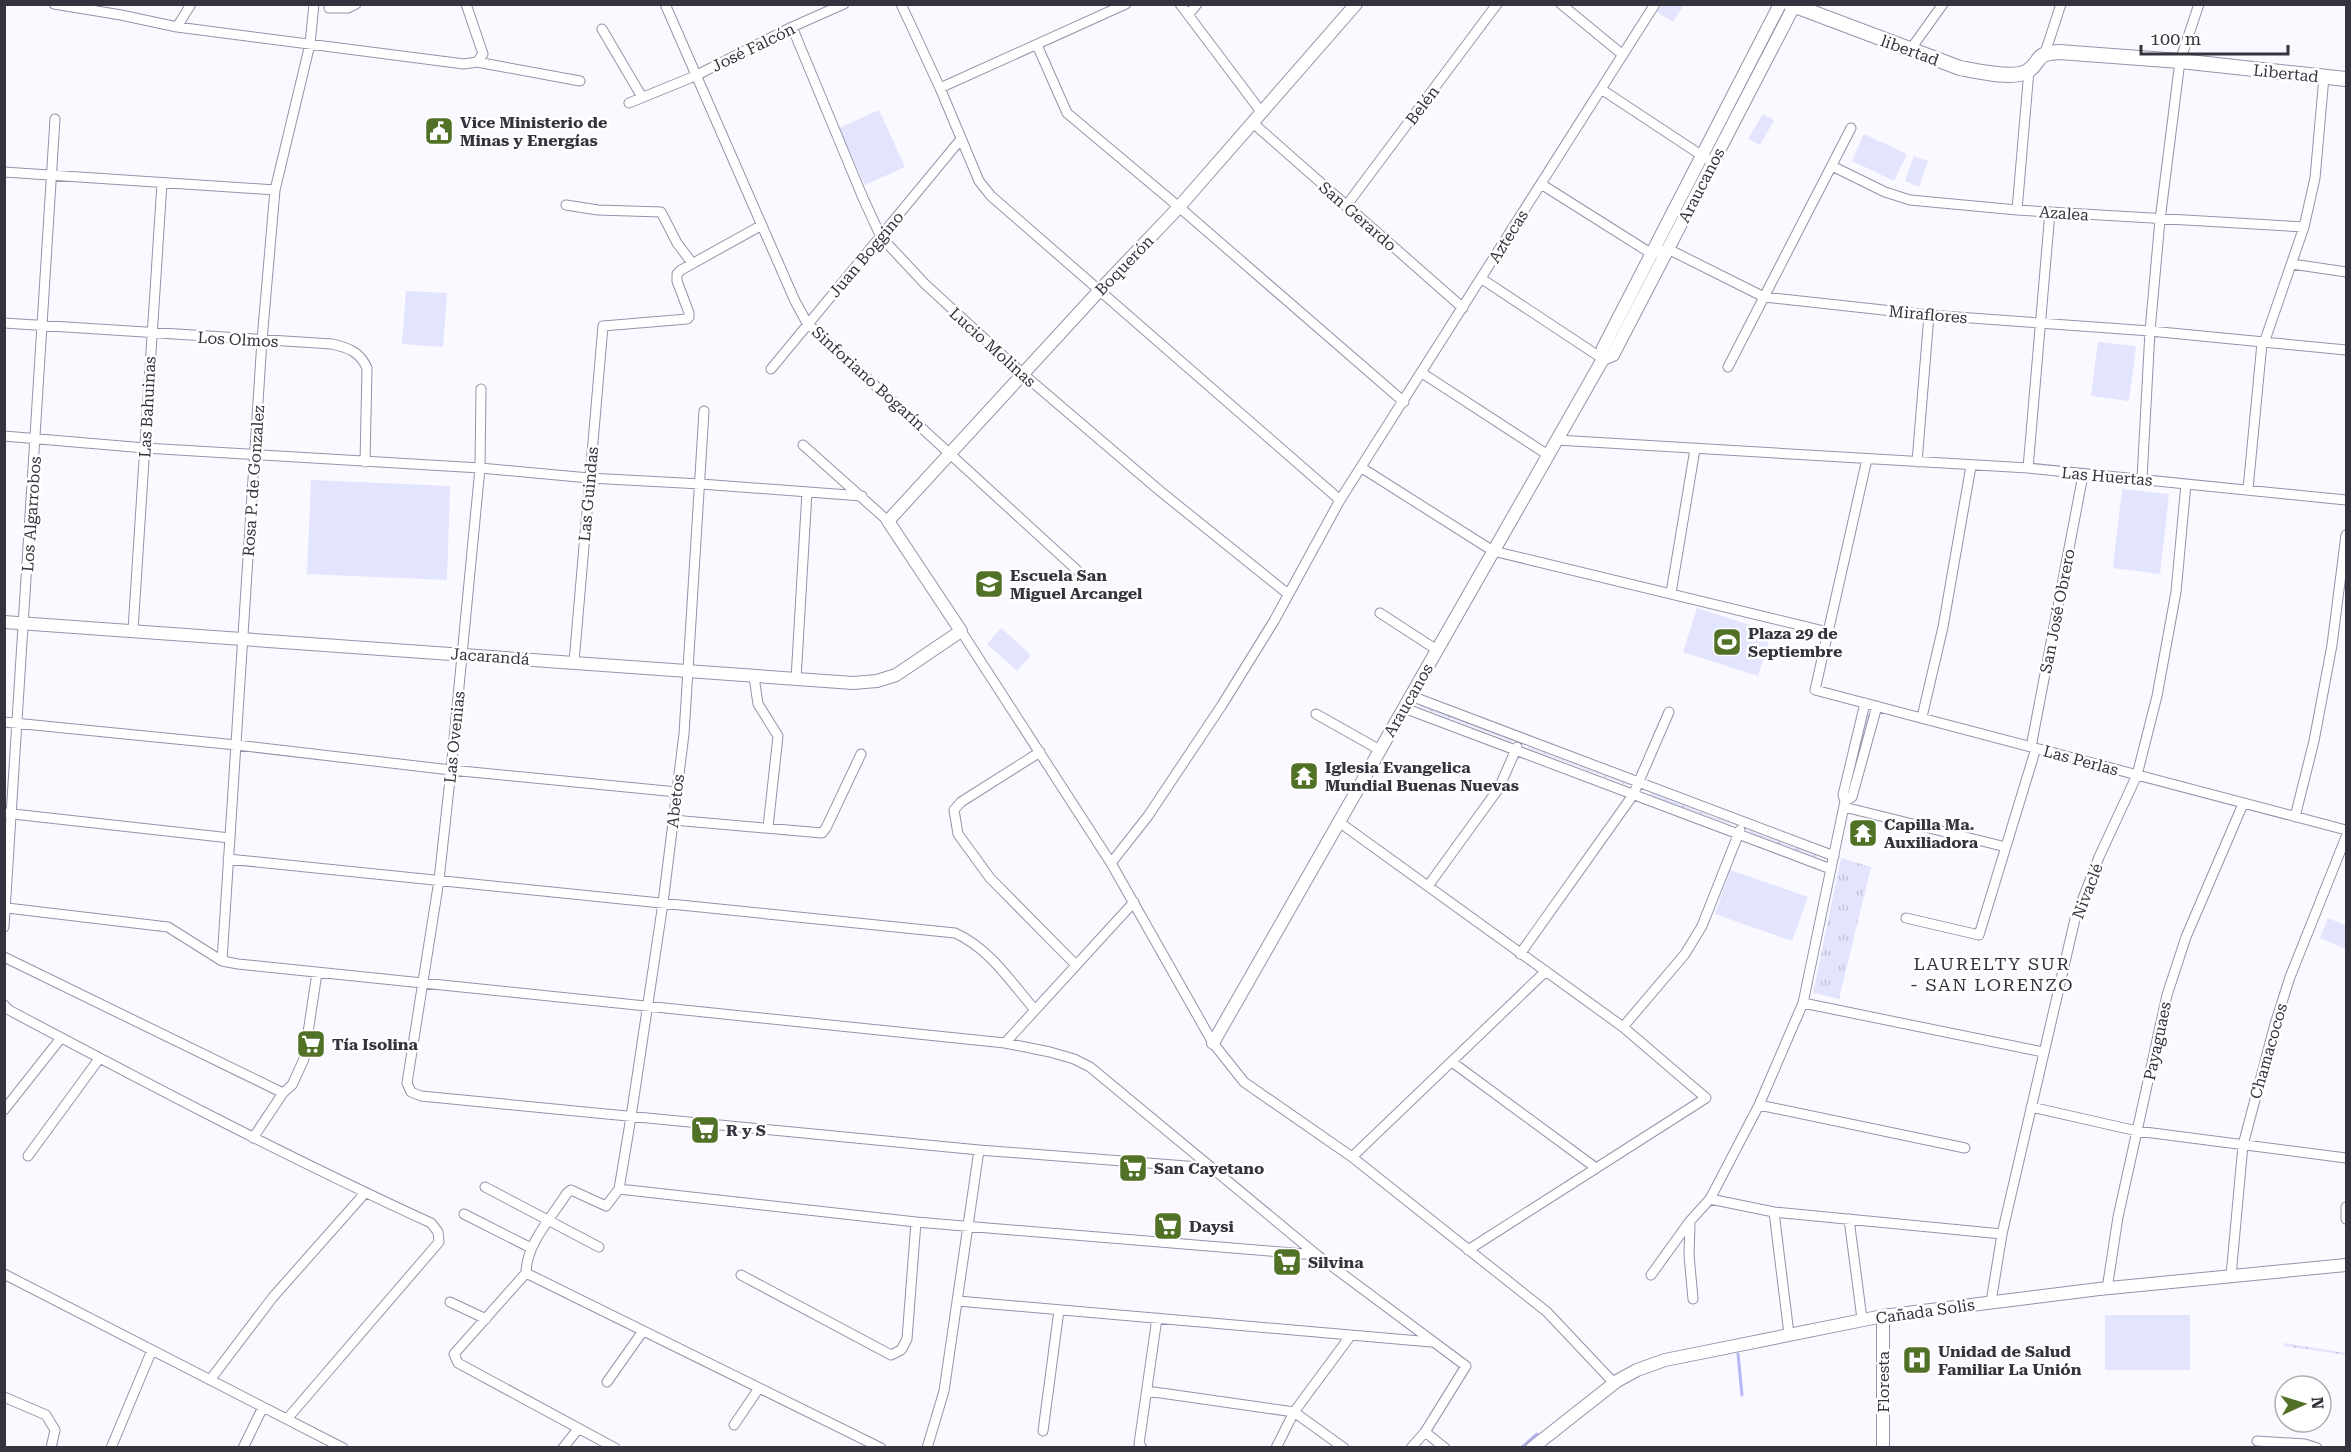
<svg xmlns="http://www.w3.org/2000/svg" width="2351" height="1452" font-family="'Roboto Serif',serif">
<defs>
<pattern id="grass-dots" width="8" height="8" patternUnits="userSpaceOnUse" patternTransform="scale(1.5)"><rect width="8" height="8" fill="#e3e4fd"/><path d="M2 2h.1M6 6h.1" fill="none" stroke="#c3c4da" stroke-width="1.8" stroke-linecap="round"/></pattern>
<pattern id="park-tufts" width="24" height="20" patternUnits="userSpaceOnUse" patternTransform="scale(1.5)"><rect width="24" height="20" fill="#e3e4fd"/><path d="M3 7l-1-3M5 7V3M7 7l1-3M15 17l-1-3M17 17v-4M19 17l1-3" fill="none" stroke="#c3c4da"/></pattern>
</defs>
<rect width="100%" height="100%" fill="#f9f9ff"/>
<path fill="url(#grass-dots)" d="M1782 11 1785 12 1712 153 1710 150Z
M1421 705 1511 740V741L1420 707Z
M1867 713 1870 716 1850 791 1848 792Z
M1529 747 1629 785V786L1528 748Z
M1651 793 1731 824V825L1650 795Z
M1748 830 1817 856 1818 858 1748 832Z
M2284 1343 2346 1353V1355L2284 1346Z"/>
<path fill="url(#park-tufts)" d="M1841 858 1871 867 1839 999 1813 993Z"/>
<path fill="#e3e4fd" d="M1662 5V4L1684 5 1673 22 1657 12Z
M879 110 905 167 865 185 839 128Z
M1763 114 1774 120 1760 145 1748 139Z
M1864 134 1907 154 1894 181 1852 161Z
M1914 156 1928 161 1919 187 1905 181Z
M406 291 447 293 443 347 402 344Z
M2098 342 2136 346 2129 401 2091 396Z
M311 480 450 486 447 580 307 574Z
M2122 489 2169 494 2160 574 2113 568Z
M1697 608 1772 632 1758 676 1683 652Z
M1001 628 1031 655 1017 671 987 644Z
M1730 870 1808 897 1792 941 1715 914Z
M2328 918 2346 926V949L2320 938Z
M2105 1315H2190V1370H2105Z"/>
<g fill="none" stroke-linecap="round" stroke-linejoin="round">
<path stroke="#b7b7f5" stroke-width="3" d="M1738 1354 1742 1395
M1521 1448 1537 1434"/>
<g stroke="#9394ab" stroke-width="11">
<path id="minor" d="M54 4 121 15 177 27 464 64 477 62 483 54 466 4
M665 4 795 301 807 323 1080 573
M901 4 940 88 979 181 991 196 1340 500
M1180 4 1262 113
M1561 4 1623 55
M329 8H348L356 4
M1189 14 1197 4
M177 27 191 4
M792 27 863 198 881 237 925 284 1023 374 1160 491 1288 594
M602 29 642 97
M1037 45 1067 113 1179 207 1404 402
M1910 50 1943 4
M2045 53 2061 4
M477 62 580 81
M940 88 1126 4
M1601 89 1707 159
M629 103 695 76 792 27 844 4
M1253 123 1463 308
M1832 166 1885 192 1910 200 2017 210 2304 227
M4 172 275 190
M1541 184 1652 254 1668 249 1764 297 1929 315 2150 331 2346 350
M566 205 598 210 661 212 677 243 692 263
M1346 206 1497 4
M2017 210 2029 70
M2292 264 2346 272
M1482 279 1603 359
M4 323 332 344C349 348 360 352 367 368L365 462
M2264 343 2304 227 2315 178 2324 77
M1728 367 1851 128
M771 369 961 139
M1422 373 1548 455
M481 389 480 468 451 770 439 880 407 1083 411 1092 421 1096 979 1150 1212 1168
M4 436 145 448 480 468 589 478 701 484 862 496
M1557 440 2028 468 2346 500
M803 445 888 521
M1867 459 1815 690 2346 830
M1917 462 1929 315
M1362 468 1493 551 1828 632
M2028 468 2050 212
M2142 479 2150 331 2160 220 2180 61 2199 4
M2248 489 2262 343
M1671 593 1695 449
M1380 613 1437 650
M133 630 162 183
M961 631 1111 863 1213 1043 1244 1082 1352 1157 1547 1312 1614 1383
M574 662 603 326 687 319 689 317V313L677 281V274L681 270 762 225
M754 677 758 704 778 736 768 827
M796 679 807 492
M1411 696 1834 856
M1404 708 1831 869
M1316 714 1380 750
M1922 717 1943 627 1971 466
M4 722 236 745 451 770 677 792
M2031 747 2083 475
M1040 752 961 802 954 810 958 834 990 878 1076 965
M1845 801 1852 797 1877 706
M1844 807 2006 847
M4 813 230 838
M2295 817 2314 741 2332 645 2346 535
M673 820 822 833 826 828 861 754
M1339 822 1623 1027 1706 1098 1468 1250
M228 859 955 933C989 948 1011 982 1035 1010
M1111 863 1148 816 1222 705 1274 621 1340 500 1655 4
M1428 886 1499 788 1517 747
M7 908 168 927 222 961 238 964 1005 1043 1050 1052 1074 1059 1090 1067 1317 1255 1466 1366 1425 1432 1411 1448
M1906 918 1979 935 2036 748
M4 927 55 119
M1520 954 1633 795 1669 712
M4 957 283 1093
M222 961 262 340 275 190 310 44 314 4
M1803 1003 2043 1052
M4 1005 9 1010C148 1084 287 1157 431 1223L438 1232 439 1242 287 1419
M1623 1027 1685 954 1702 926 1740 830
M1005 1043 1134 902
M1452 1062 1596 1168
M1759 1105 1965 1148
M2031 1107 2137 1131 2346 1158
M4 1110 61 1038
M253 1138 283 1093 292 1085 304 1059 317 973
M28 1156 99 1059
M1352 1157 1546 971
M485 1187 599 1247
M619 1189 916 1222 1317 1255
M1710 1199 1774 1212 2002 1234
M1774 1212 1789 1334
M464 1214 531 1248
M1849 1219 1862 1319
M2346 1219V1207
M1690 1224 1689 1255 1693 1299
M526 1273 881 1448
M4 1274 343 1448
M741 1275 891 1355 901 1350 907 1339 916 1222
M1651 1275 1690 1221 1710 1199 1759 1105 1803 1003 1845 801 1843 795 1865 703
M2231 1276 2243 1145 2275 1024 2290 977 2346 837
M2107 1289 2118 1217 2167 995 2186 937 2243 804
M958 1301 1431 1342
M450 1302 486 1319
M1991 1302 2002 1234 2075 919 2099 857 2137 775 2157 696 2176 592 2186 484
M210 1380 273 1297 365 1193
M607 1382 643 1331
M1147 1391 1294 1412 1344 1448
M4 1397 46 1415 55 1430 51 1448
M734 1425 759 1388
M1043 1431 1059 1310
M1425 1432 1445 1448
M2257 1441 2305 1444 2317 1448
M111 1448 152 1350
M243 1448 263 1407
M563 1448 578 1429
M615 1448 458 1363 454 1354 526 1273C526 1244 552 1217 567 1193L571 1190 606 1206 619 1189 631 1117 663 903 684 734 704 411
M927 1448 944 1391 979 1150
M1142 1448 1139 1444 1157 1318
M1276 1448 1294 1412 1351 1335"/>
</g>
<g stroke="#9394ab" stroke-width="14">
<path id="tertiary" d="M1604 358 1602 353 1603 348 1780 4
M4 622 853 683 877 681 896 675 961 631 888 521 1099 291 1179 207 1356 4
M1213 1043 1603 359 1613 355 1794 6
M1883 1316V1448
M1532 1448 1617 1381 1637 1370 1665 1360 1883 1316 2099 1289 2346 1265"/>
</g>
<g stroke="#9394ab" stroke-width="16">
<path id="secondary" d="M1790 4 1960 68C1976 71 2014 80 2028 71 2043 60 2033 54 2059 52L2180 61 2346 79"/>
</g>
<use href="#minor" stroke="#fff" stroke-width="9"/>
<use href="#tertiary" stroke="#fff" stroke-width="12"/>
<use href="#secondary" stroke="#fff" stroke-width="14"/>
</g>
<defs>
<g id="civic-square" transform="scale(1.5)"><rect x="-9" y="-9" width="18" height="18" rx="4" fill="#517126" stroke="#fff"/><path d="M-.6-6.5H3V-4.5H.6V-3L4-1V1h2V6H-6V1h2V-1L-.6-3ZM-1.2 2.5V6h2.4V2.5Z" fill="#fff"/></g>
<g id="school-square" transform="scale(1.5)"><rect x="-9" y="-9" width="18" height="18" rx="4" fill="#517126" stroke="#fff"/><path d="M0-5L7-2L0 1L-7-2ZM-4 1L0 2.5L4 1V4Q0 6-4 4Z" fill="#fff"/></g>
<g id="stadium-square" transform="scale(1.5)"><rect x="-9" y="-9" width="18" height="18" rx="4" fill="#517126" stroke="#fff"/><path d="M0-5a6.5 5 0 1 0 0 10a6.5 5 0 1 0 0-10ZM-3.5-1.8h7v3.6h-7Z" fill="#fff"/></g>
<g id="temple-square" transform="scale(1.5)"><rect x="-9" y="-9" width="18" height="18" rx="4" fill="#517126" stroke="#fff"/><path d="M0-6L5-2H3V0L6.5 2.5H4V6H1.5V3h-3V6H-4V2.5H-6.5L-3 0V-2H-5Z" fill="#fff"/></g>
<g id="supermarket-square" transform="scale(1.5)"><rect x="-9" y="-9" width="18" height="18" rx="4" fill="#517126" stroke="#fff"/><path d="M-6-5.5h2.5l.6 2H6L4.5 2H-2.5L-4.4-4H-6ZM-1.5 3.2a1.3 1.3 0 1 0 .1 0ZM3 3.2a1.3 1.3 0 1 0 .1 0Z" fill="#fff"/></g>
<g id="hospital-square" transform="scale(1.5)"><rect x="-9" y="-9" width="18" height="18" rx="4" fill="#517126" stroke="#fff"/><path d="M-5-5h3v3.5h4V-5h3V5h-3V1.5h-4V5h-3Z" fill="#fff"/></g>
</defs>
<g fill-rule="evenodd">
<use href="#civic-square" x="439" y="131"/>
<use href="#school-square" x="989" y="584"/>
<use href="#stadium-square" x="1727" y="642"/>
<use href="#temple-square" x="1304" y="776"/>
<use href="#temple-square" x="1863" y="833"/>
<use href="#supermarket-square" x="311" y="1044"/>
<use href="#supermarket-square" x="705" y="1130"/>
<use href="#supermarket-square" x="1133" y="1168"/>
<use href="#supermarket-square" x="1168" y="1226"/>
<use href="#supermarket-square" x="1287" y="1262"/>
<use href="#hospital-square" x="1917" y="1360"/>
</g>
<g text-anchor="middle" stroke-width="5" stroke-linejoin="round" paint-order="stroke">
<g font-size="16" fill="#34343e" stroke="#fff">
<text transform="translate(753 47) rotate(-26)" y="6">José Falcón</text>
<text transform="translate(1910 50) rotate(20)" y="6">libertad</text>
<text transform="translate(2286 73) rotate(6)" y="6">Libertad</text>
<text transform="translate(1422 105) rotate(-53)" y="6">Belén</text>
<text transform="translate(1701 185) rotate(-63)" y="6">Araucanos</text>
<text transform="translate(2064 213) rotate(4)" y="6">Azalea</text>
<text transform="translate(1358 216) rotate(41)" y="6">San Gerardo</text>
<text transform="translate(1508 236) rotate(-58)" y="6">Aztecas</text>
<text transform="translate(866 254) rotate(-50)" y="6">Juan Boggino</text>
<text transform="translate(1124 265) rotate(-46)" y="6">Boquerón</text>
<text transform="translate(1928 314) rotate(5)" y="6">Miraflores</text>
<text transform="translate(238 339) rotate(3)" y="6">Los Olmos</text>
<text transform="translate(993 347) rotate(42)" y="6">Lucio Molinas</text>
<text transform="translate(869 378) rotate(42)" y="6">Sinforiano Bogarín</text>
<text transform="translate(147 407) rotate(-87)" y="6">Las Bahuinas</text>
<text transform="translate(2107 476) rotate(5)" y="6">Las Huertas</text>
<text transform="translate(253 481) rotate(-86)" y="6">Rosa P. de Gonzalez</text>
<text transform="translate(588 494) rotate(-85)" y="6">Las Guindas</text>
<text transform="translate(31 514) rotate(-86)" y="6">Los Algarrobos</text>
<text transform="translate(2057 611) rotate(-79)" y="6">San José Obrero</text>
<text transform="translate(490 656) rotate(4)" y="6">Jacarandá</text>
<text transform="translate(1408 700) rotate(-60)" y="6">Araucanos</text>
<text transform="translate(454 737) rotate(-84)" y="6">Las Ovenias</text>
<text transform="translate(2081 760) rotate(15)" y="6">Las Perlas</text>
<text transform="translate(675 801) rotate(-83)" y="6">Abetos</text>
<text transform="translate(2087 891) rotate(-69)" y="6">Nivaclé</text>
<text transform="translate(2157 1041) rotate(-78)" y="6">Payaguaes</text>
<text transform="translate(2268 1051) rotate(-74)" y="6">Chamacocos</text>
<text transform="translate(1925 1311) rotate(-8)" y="6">Cañada Solis</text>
<text transform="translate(1883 1382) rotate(-90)" y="6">Floresta</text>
</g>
<g font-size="16" font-weight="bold" fill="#34343e" stroke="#fff" text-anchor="start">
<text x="460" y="128">Vice Ministerio de<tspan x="460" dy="18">Minas y Energías</tspan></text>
<text x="1010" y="581">Escuela San<tspan x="1010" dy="18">Miguel Arcangel</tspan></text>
<text x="1748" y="639">Plaza 29 de<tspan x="1748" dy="18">Septiembre</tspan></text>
<text x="1325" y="773">Iglesia Evangelica<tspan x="1325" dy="18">Mundial Buenas Nuevas</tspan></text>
<text x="1884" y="830">Capilla Ma.<tspan x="1884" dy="18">Auxiliadora</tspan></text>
<text x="332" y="1050">Tía Isolina</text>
<text x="726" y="1136">R y S</text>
<text x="1154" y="1174">San Cayetano</text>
<text x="1189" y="1232">Daysi</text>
<text x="1308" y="1268">Silvina</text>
<text x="1938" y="1357">Unidad de Salud<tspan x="1938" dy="18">Familiar La Unión</tspan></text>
</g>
<g font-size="18" letter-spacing="1.5" fill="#34343e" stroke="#fff">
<text x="1992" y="970">LAURELTY SUR<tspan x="1992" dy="21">- SAN LORENZO</tspan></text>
</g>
</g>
<rect width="2351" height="1452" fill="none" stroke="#34343e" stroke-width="12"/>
<g transform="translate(2303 1404) rotate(86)"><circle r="28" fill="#ffffff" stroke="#aeaeb2" stroke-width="1.5"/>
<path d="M0-4.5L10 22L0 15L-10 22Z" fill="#517126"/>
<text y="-9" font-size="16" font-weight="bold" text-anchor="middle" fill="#34343e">N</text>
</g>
<path d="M2141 45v9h147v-9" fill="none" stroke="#34343e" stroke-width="3"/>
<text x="2150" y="45" font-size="18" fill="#34343e" stroke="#ffffff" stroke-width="4.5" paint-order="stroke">100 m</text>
</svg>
